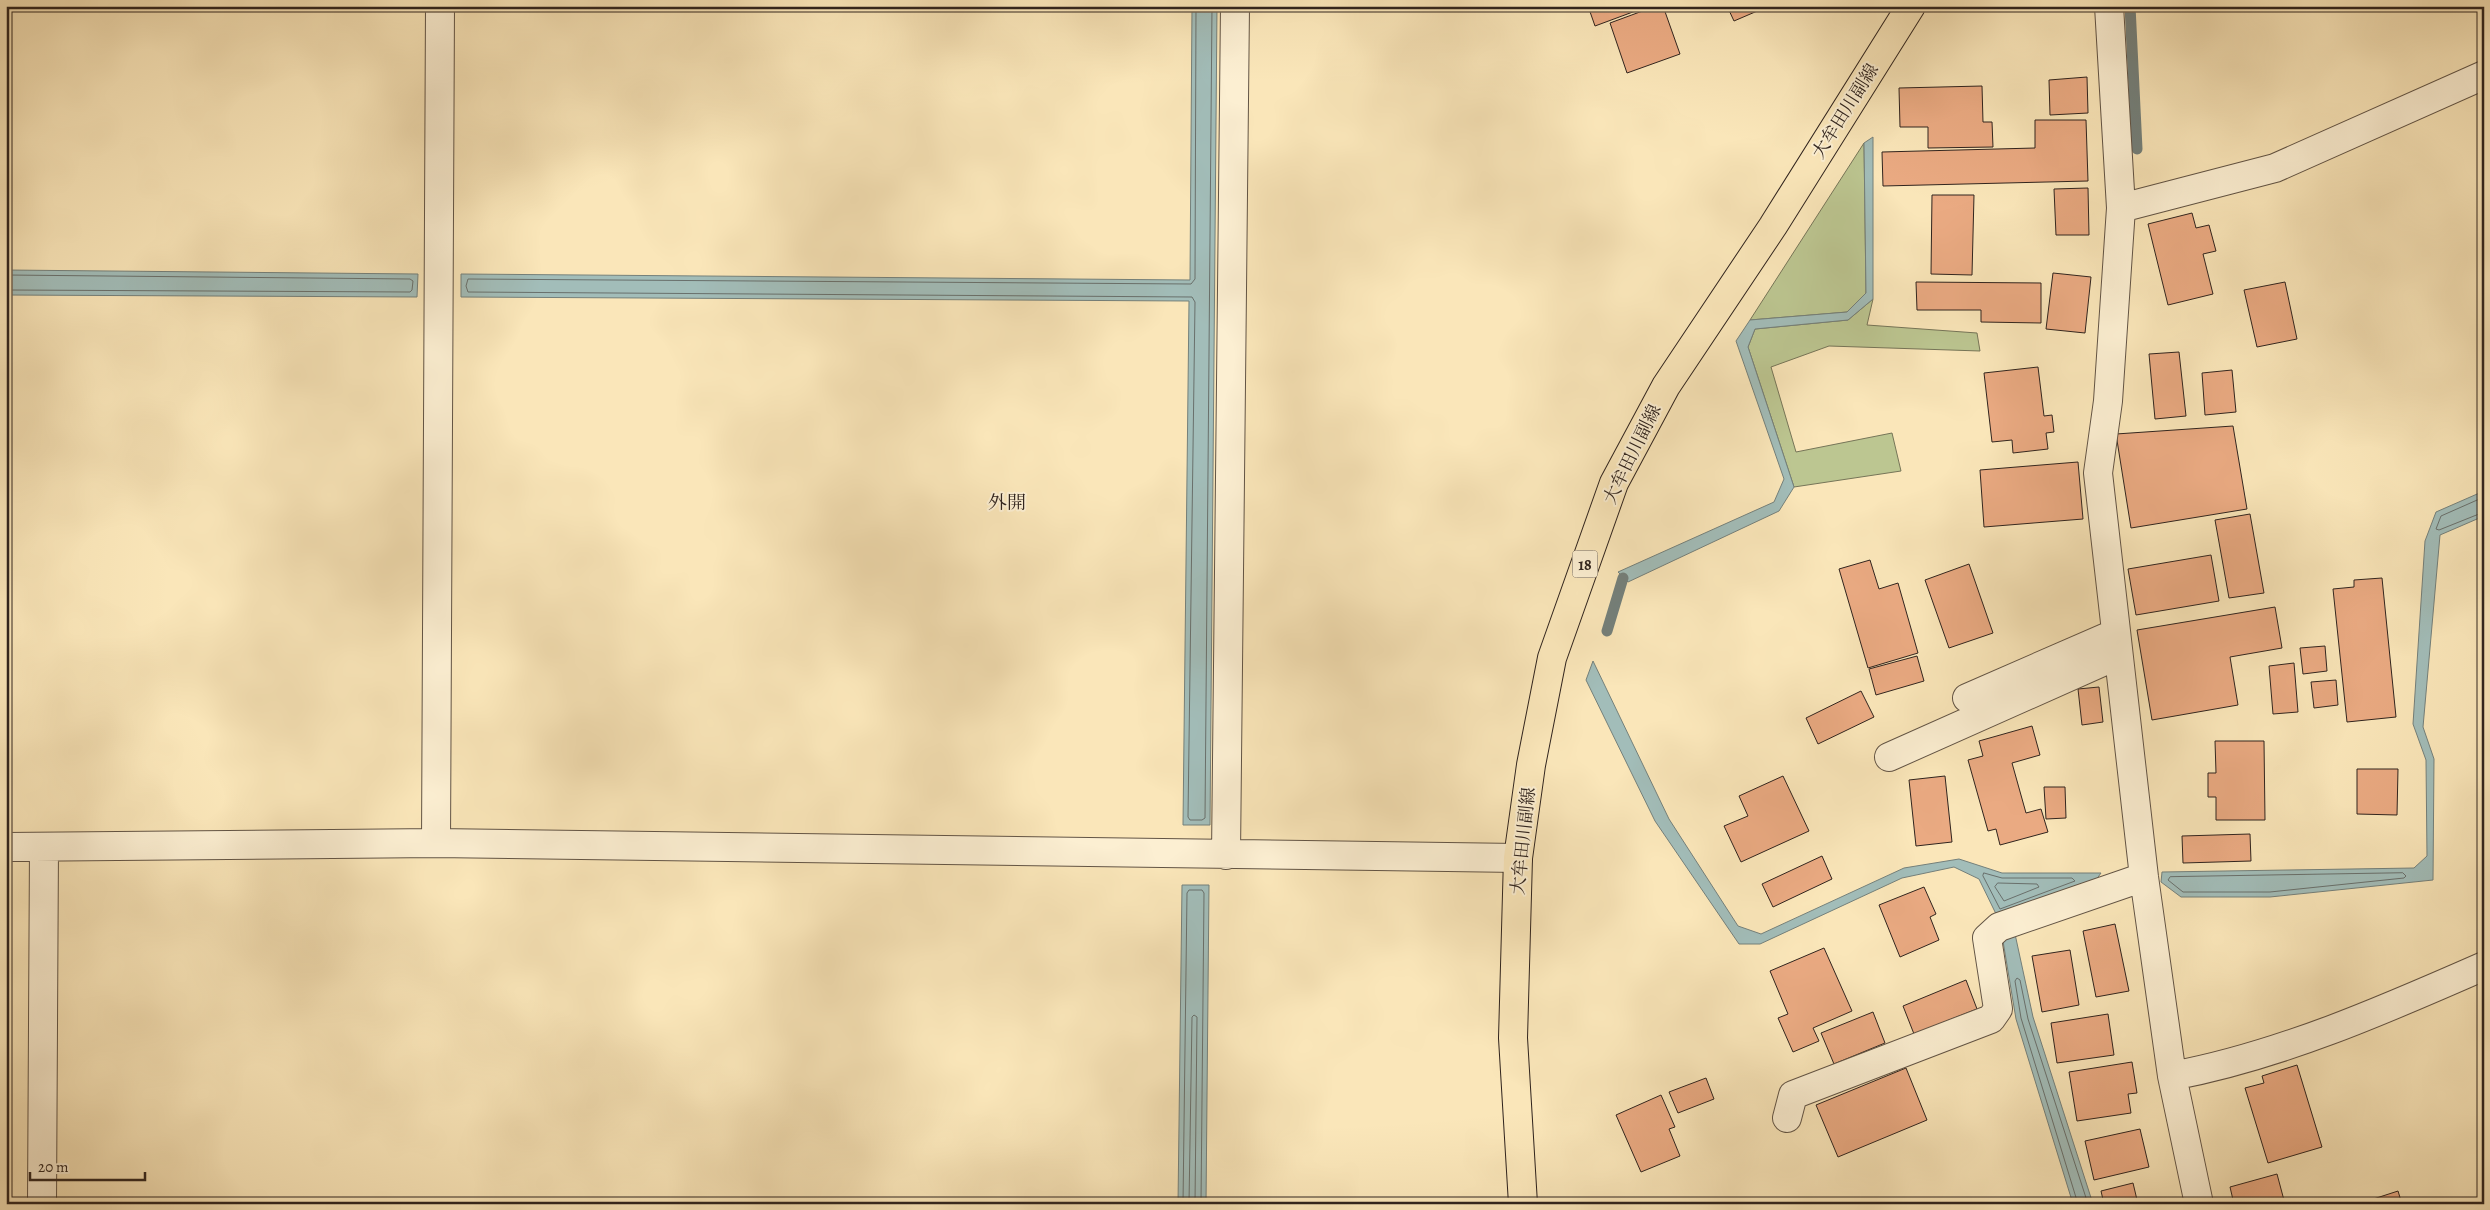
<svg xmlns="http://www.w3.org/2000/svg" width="2490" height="1210" font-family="Alegreya,'Noto Serif JP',serif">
<rect width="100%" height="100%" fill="#fae6b9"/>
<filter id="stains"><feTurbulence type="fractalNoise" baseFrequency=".004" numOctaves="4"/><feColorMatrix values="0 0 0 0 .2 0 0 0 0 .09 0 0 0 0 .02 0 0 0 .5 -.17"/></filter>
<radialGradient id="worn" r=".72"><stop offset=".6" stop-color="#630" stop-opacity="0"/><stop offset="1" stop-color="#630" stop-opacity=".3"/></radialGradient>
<path fill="#bcc691" stroke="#767558" d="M1864 143 1866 293 1848 312 1750 320Z
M1873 299 1867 325 1977 333 1980 351 1829 346 1771 367 1796 452 1892 433 1901 471 1794 487 1748 347 1755 329 1848 320Z"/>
<path fill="#a2bdb9" stroke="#74807b" d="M1192 6H1217L1210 825H1183L1189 301 461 297V274L1190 280Z
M1873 137V299L1848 320 1755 329 1748 347 1794 487 1779 511 1628 582 1618 572 1774 502 1784 479 1736 341 1750 320 1847 312 1866 293 1864 143Z
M6 270 418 274 417 297 6 295Z
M2484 491V516L2440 535 2423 727 2434 759 2433 880 2270 897H2181L2161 882 2162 872 2414 868 2427 856 2426 760 2413 724 2425 541 2436 512Z
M1593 661 1669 819 1738 926 1761 934 1904 868 1959 859 2002 873H2101L2096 880 1997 916 1979 879 1954 867 1902 878 1760 944H1739L1655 821 1586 680Z
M1182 885H1209L1206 1204H1178Z
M2015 934 2033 1017 2093 1204H2073L2016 1019 2003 941Z"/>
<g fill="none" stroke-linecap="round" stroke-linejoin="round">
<path stroke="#69706c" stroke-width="1" d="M1196 6 1195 279 1191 284 468 279 466 286 468 292 1192 297 1195 302 1188 817 1190 820H1202L1205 818 1212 6
M6 275 410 279 413 281 412 290 410 292 6 290
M2484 497 2441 516 2436 529 2439 530 2484 512
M1984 873 2002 878H2072L2075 881 2000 909 1983 876Z
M2403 873 2406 876 2404 878 2270 892H2183L2168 880 2170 877Z
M1998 883 2037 884 2039 887 2004 901 1995 887Z
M1183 1204 1187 893 1189 890H1202L1204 893 1201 1204
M1189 1204 1192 1017 1194 1015 1197 1017 1195 1204
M2078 1204 2021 1018 2015 981 2017 978 2020 980 2028 1019 2088 1204"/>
<path stroke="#74807b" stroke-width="11" d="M2130 6 2137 149
M1607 631 1623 578"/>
</g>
<path fill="#eaaa82" stroke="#30241e" d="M1588 6H1649L1595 26Z
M1656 6H1663L1680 54 1627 73 1610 23Z
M1727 6H1769L1734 21Z
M2087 77 2088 113 2050 115 2049 80Z
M1982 86 1983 122H1992L1993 147 1928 148V127H1900L1899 88Z
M2035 120H2086L2088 181 1883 186 1882 152 2035 148Z
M2088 188 2089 235H2056L2054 189Z
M1932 195H1974L1972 275 1931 274Z
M2192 213 2196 228 2209 225 2216 251 2203 254 2213 294 2168 305 2148 224Z
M2053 273 2091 277 2085 333 2046 329Z
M1916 282 2041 283V323L1981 322V310H1917Z
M2285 282 2297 339 2257 347 2244 290Z
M2179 352 2186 416 2155 419 2149 354Z
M2038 367 2044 416 2052 415 2054 432 2046 433 2048 449 2013 453 2012 440 1992 442 1984 373Z
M2232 370 2236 412 2205 415 2202 373Z
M2233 426 2247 509 2131 528 2116 434Z
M2078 462 2083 519 1984 527 1980 470Z
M2250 514 2264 593 2229 598 2215 520Z
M2211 555 2219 601 2136 615 2128 569Z
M1870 560 1879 589 1898 583 1918 653 1868 668 1839 569Z
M1969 564 1993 633 1949 648 1925 580Z
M2382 578 2396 717 2347 722 2333 589 2354 587V580Z
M2275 607 2282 648 2230 657 2238 705 2152 720 2137 630Z
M2325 646 2327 671 2303 674 2300 648Z
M1917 656 1924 681 1876 695 1869 669Z
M2294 663 2298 712 2273 714 2269 666Z
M2336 680 2338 705 2314 708 2311 682Z
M2099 687 2103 722 2082 725 2078 689Z
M1861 691 1874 717 1818 744 1806 718Z
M2032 726 2040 755 2012 763 2026 813 2041 809 2048 832 2000 845 1996 829 1988 831 1968 760 1983 756 1979 741Z
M2215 741H2264L2265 820H2216V797H2208V773H2216Z
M2357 769H2398L2397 815 2357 814Z
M1783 776 1809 831 1741 862 1724 826 1748 816 1739 796Z
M1945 776 1952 842 1916 846 1909 780Z
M2044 787H2065L2066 818 2046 819Z
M2250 834 2251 861 2183 863 2182 836Z
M1822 856 1832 879 1773 907 1762 884Z
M1924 887 1936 914 1930 917 1939 940 1900 957 1879 905Z
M2115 924 2129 991 2096 997 2083 931Z
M1824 948 1852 1011 1813 1028 1819 1041 1793 1052 1778 1018 1788 1014 1770 971Z
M2070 950 2079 1005 2042 1012 2032 956Z
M1966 980 1977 1009 1914 1034 1903 1006Z
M1873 1012 1885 1043 1834 1064 1821 1033Z
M2108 1014 2114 1055 2057 1063 2051 1023Z
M2132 1062 2137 1093 2128 1094 2131 1113 2077 1121 2069 1072Z
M2297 1065 2322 1147 2268 1163 2245 1088 2264 1083 2262 1076Z
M1906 1068 1927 1120 1838 1157 1816 1105Z
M1706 1078 1714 1099 1678 1113 1669 1092Z
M1661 1095 1675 1127 1669 1129 1680 1156 1641 1172 1616 1115Z
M2140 1129 2149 1167 2094 1180 2085 1141Z
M2277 1174 2285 1204H2234L2230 1187Z
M2133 1183 2138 1204H2104L2101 1191Z
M2398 1191 2402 1204H2358Z"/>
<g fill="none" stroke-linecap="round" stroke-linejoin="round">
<g stroke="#625445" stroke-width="30">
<path id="minor" d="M2109 6 2121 208 2108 401 2098 473 2144 877 2172 1076 2199 1204
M2121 208 2275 168 2484 75
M1967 698 2116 633
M1889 757 2118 655
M436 843 440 6
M6 847 436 843 1518 858
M1226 855 1235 6
M2172 1076C2279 1056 2384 1010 2484 966
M1787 1118 1793 1095 1991 1019 1998 1009 1987 938 1999 927 2144 877
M42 1204 44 847"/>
</g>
<g stroke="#30241e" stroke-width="30">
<path id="major" d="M1523 1204 1513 1038 1518 858 1531 765 1552 658 1614 483 1666 386 1773 226 1911 6"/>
</g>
<use href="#minor" stroke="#fcefd2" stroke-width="28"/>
<use href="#major" stroke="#fae6b9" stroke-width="28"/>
</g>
<g text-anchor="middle" stroke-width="4" stroke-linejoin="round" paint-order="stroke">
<rect fill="#fcefd2" stroke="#6d6154" stroke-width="1" x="1572.5" y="550.5" width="25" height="27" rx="4"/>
<g font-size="16" font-weight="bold" fill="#30241e">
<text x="1585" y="570">18</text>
</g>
<g font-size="18" fill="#30241e" stroke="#fcefd2">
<text transform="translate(1845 111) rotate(-58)" y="6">大牟田川副線</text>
<text transform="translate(1632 454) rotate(-64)" y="6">大牟田川副線</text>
<text transform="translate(1523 841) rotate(-84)" y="6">大牟田川副線</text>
</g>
<g font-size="19" fill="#30241e" stroke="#fcefd2">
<text x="1007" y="509">外開</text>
</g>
</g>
<rect width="2490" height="1210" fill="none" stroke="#fae6b9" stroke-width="25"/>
<rect x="8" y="8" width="2475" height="1195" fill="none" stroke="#30241e" stroke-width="2.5"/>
<rect x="12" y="12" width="2465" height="1185" fill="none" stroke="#30241e"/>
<path d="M30 1172v8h115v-8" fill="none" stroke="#30241e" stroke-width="2.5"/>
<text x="38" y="1172" font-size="15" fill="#30241e" stroke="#fcefd2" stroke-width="4" paint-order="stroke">20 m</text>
<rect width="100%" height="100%" filter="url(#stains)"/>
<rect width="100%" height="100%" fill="url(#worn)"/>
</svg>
